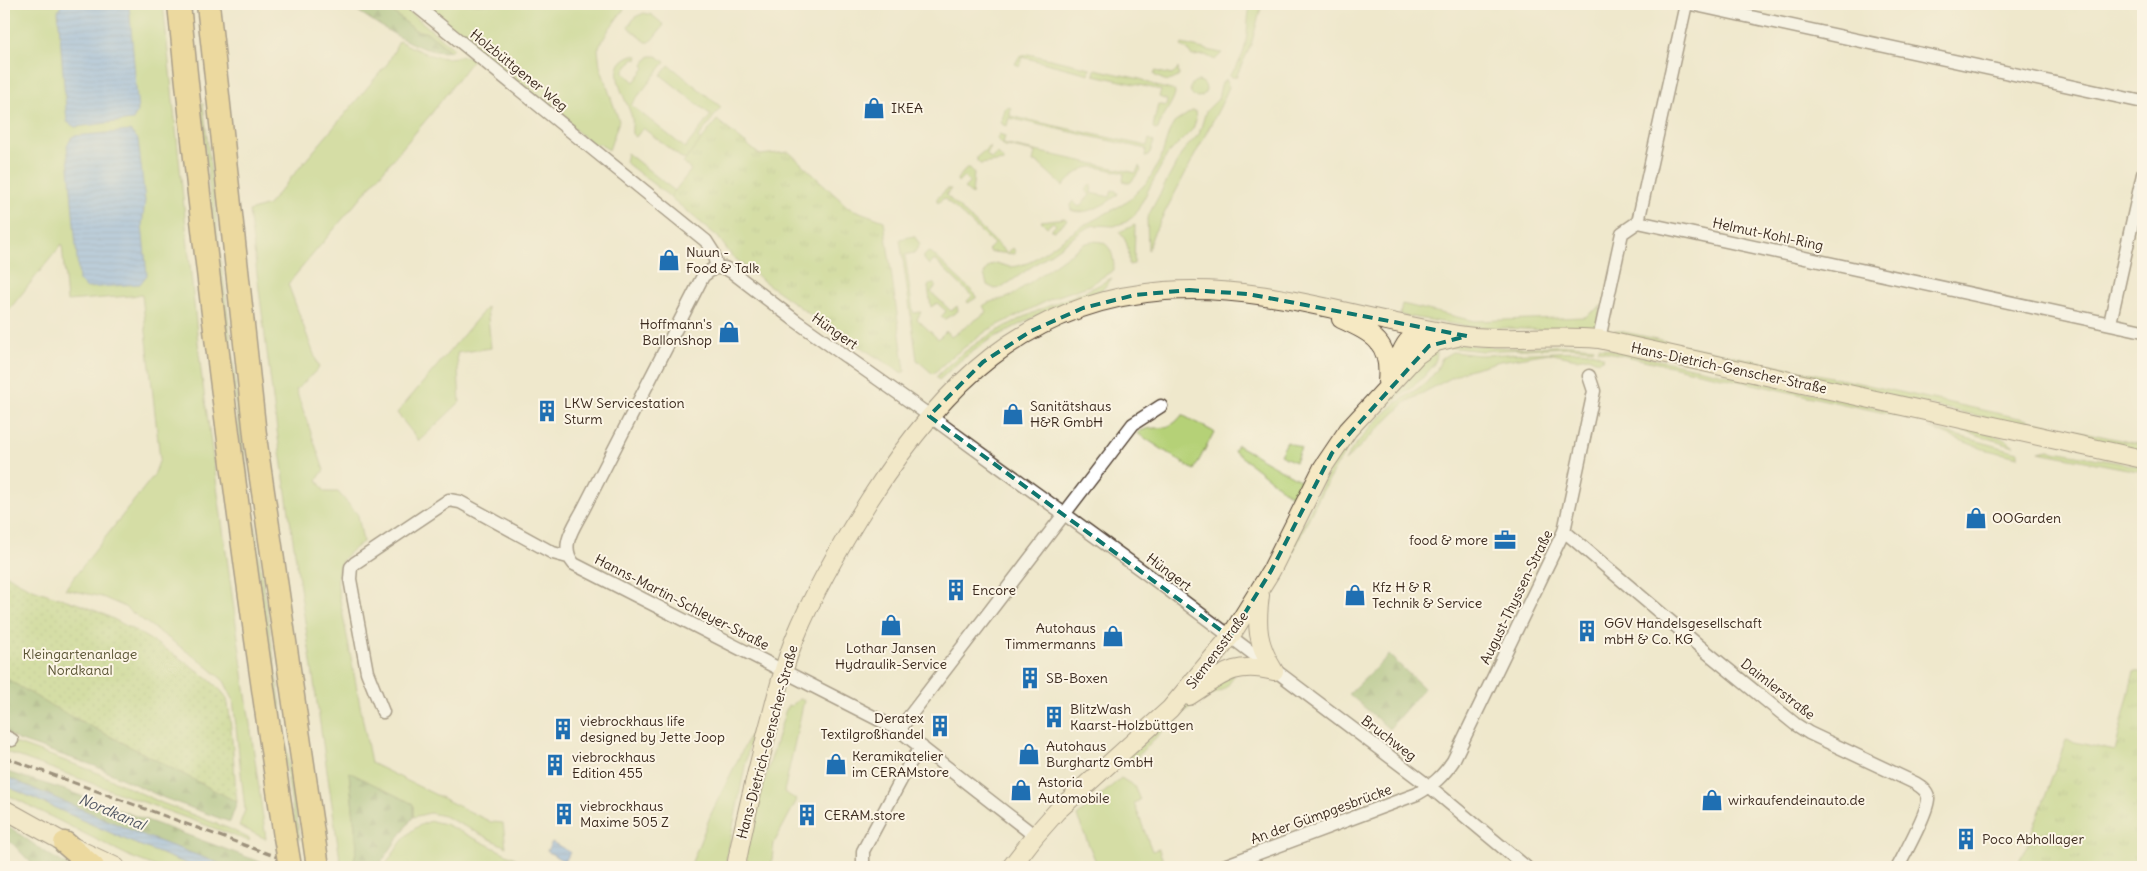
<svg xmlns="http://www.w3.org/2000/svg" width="2147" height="871" font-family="Delius,sans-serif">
<defs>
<pattern id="forest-firs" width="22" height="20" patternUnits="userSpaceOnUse" patternTransform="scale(1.25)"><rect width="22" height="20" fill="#90b368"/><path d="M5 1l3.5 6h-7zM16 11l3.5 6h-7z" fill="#779255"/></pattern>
<pattern id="park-tufts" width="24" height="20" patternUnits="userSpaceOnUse" patternTransform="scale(1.25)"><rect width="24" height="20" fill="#b5d177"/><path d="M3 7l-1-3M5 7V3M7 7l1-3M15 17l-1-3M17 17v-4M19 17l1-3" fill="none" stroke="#94aa61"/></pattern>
<pattern id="garden-dots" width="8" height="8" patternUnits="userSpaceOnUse" patternTransform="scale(1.25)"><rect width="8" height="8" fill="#b5d177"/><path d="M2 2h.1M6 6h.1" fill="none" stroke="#94aa61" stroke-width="1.8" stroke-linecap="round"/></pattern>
<pattern id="water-rules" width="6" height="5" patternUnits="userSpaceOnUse" patternTransform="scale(1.25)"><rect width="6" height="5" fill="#7dace7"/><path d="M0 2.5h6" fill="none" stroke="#688cbb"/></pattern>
</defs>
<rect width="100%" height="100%" fill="#fcf5e5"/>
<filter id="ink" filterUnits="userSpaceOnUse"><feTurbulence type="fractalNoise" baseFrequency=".02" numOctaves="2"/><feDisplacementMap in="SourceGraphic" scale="10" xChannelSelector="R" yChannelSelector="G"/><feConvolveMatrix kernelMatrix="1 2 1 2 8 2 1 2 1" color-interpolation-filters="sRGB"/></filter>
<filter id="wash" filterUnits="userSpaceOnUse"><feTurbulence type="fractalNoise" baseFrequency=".0096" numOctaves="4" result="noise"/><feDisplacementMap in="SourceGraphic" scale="20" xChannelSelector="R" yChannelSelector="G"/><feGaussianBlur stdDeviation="1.12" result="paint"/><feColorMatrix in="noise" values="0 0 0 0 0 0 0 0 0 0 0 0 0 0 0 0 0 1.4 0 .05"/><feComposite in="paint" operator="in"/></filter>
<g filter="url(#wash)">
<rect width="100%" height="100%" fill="#efe8cc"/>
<path fill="#b5d177" stroke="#787e4a" d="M4 4H163L201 371 266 839 239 826 245 810 233 699 224 681 203 663 123 606 102 597 65 589 154 475 160 459 142 295 67 301 62 244 4 316Z
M383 4H400L453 48 450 51 428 33 415 30Z
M430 4H628L609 29 598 49 600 66 619 121 609 150 598 143 595 146 432 11Z
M1250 4H1262L1251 45 1236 77H1231L1229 76C1251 51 1245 34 1250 4Z
M644 13 652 15 664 25 650 42H646L628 27 635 17Z
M399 41C414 48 429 57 446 58 456 58 463 54 474 58L431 114 288 284 319 368 296 390 324 470 317 480 325 492H338L358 515 363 542C342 557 336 563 338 589L371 763 491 822 503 823 506 847 444 816 430 813 413 817V804L349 773 357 846 353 867 341 866 278 438 249 211 268 205 388 63Z
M1182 44 1221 53H1222L1215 60 1205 55 1192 56 1188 50 1181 46Z
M1028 54 1090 68 1089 74 1022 57 1020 66 1015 64 1019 57Z
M632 55 638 56 637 60 634 58 623 72 634 82 645 68 643 65 650 56H657L665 62 631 105 685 148 711 115 661 75 669 65 721 107 698 138 705 144 688 160 680 157 643 128 636 137 632 134C631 129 633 124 632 118 627 98 602 66 632 55Z
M1178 68 1179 76C1168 84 1164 80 1154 75L1155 71 1172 75Z
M1095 69 1140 79 1156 86 1175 91C1176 99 1161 117 1158 129L1155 130 1153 127 1158 104 1166 106 1167 100 1159 97 1161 90 1094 75Z
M1225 79 1229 87 1220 107 1153 235 1148 250 1147 218 1183 151 1199 134 1206 111 1218 99 1221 85Z
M1190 89a8 8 0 1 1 16 0a8 8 0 1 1-16 0Z
M200 103H203L243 444 300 839H297C259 595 226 349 200 103Z
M1007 107 1011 108 1010 116 1147 146 1149 139 1154 142 1149 155 1147 157 1145 156 1146 149 1009 118 1007 126 1003 125 1001 122 1005 108Z
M1192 111H1195L1196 120 1193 129 1167 155 1135 215 1126 222 1114 226 1094 225 1085 229 1003 287 995 289 987 285 984 274 989 266 996 263 1010 267 1018 266 1030 262 1081 227 1127 202 1149 180 1161 158 1169 132 1174 123Z
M999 134 1005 136 1003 144 1136 173 1139 166 1141 170 1130 183 1123 181 1124 173C1090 166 1088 160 1063 186L1038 163 1033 162 1035 152 1007 146 1006 148 997 139Z
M990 146 991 147 986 153 991 159 997 153 1005 161 980 164 977 161V157Z
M627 153 675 191 670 197 625 162Z
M967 168H970L974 173 972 195 964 188 970 182 964 176 958 182 957 179Z
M1090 185H1092L1091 193 1110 197 1112 190 1116 191 1118 194C1109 203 1084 217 1071 210L1070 205 1073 201 1079 207 1090 195 1085 190Z
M947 189H951L946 195 1007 253 1013 248 1015 251V254L990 252 988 250 994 244 944 198 938 203 937 202V198Z
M1065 218 1067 220 1054 231 1051 230 1056 225 1053 222 1047 227 1041 221Z
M1135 225 1134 264 1129 265C1129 252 1129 242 1119 232Z
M914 236 920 244 914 253 905 255 913 313 921 312 917 319 938 339 946 331 951 337 987 312 983 306C992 299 1001 301 1011 296L1084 244C1107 235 1114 250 1114 270L1088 286 1055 297 988 330 950 358 933 374 917 360 900 239Z
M928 252 932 253 976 295V298L968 303 967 301 972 296 935 260 929 265 924 259V256Z
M1112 278 1103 289 1048 310 989 340 961 360 939 380 936 377C977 334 1033 312 1088 290 1096 287 1103 282 1112 278Z
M929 284H934L936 286 931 292 951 311 957 306 958 311 945 319 941 317 946 311 937 303 931 307 928 287Z
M1402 304 1474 321 1585 317 1601 306 1597 326 1585 332 1464 326 1400 315Z
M487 307 491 348 457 353 460 402 419 441 397 413Z
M1615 330 2143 445V453L1615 334Z
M1456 344 1516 348 1570 345 1594 347V349L1569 347 1482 351 1447 347Z
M1599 347 1965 426 2005 439 2014 446 1958 429 1598 350Z
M1433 349 1437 352C1438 376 1387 403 1370 420 1327 467 1299 542 1271 599L1267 612 1268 597 1328 473 1345 445 1371 414 1393 395Z
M1581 351 1595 353 1604 357 1599 362 1588 357 1576 359 1549 353 1500 361 1464 371 1406 402 1345 461 1352 449 1374 423 1396 403 1426 383 1436 371 1442 358 1452 352 1480 355Z
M1182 415 1214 432 1194 470 1137 433C1154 422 1166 436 1182 415Z
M1929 428 2018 452V457L1983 449Z
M1287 442 1301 448 1295 462 1280 455Z
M1237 445 1303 482 1294 498 1234 451Z
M2049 450 2143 467V472L2039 452Z
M1234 674C1227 693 1218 690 1203 699 1178 713 1146 748 1125 768L1118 766 1202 693Z
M799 699 804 700 784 792 797 800 774 843 771 867H742L755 814 785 712 788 705 791 706Z
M752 731 725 867H690L711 814Z
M4 739 93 771 162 803 230 829 250 839 249 841 4 751Z
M1121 778 1134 786 1140 800 1134 803 1152 851 1159 849 1165 867H1098L1077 816Z
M4 785 131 842 195 867H157L131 857 4 793Z
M432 821 445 824 525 863V867H384C399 847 406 827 432 821Z"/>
<path fill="url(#forest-firs)" stroke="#666e43" d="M347 4H383L415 30 428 33 450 51C422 58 371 19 347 4Z
M1389 655 1424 688 1389 729 1349 694Z
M4 677 50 705 237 802 230 822 164 798 95 766 18 740 4 732Z
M4 771 65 790 274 867H229L137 833 4 776Z
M349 772 413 804V817L380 864 374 867H353L357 846Z
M4 823 46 853 71 867H29L32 864 13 844 4 838Z"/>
<path fill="url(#park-tufts)" stroke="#787e4a" d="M717 120 760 155 789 152 849 208 884 221 905 371 902 373 822 323 766 283 732 256 718 237 670 197 691 170 683 163Z
M2134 671 2143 673V867H2016L2028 843 2066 740 2115 751Z"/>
<path fill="url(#garden-dots)" stroke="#787e4a" d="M4 572C30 594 63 596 94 610 122 621 211 673 226 697 231 705 235 787 237 802L50 705 4 677Z"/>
<path fill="url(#water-rules)" stroke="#5c6b82" d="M62 4H129L138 111 133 120 75 127 67 122 58 11Z
M130 131 138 139 145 201 142 225 147 275 140 284 87 288 79 281 67 145 73 136Z
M4 776 137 833 229 867H195L131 842 4 785Z
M552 842 570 852 565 862 547 851Z"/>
</g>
<g filter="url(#ink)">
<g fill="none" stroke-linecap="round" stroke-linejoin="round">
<g stroke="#564638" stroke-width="15">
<path id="street" d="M414 4 706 241 713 252 717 268
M1691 4 2143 102
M1638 222 2143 331
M1638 222 1686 4
M2110 323 2143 174
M1599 339 1622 233 1638 222
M1564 531 1704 650 1795 724 1809 733 1915 783C1920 786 1927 790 1928 797 1930 808 1904 855 1898 867
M383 712 367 672 350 579 351 567 355 563 449 500 460 502 553 553 568 557
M899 730 1133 424 1161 406
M4 736 12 740
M1035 836 899 730 574 564C558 546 575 526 584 508L703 276 714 268H725L732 272 796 321 912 403 1170 591 1430 787 1526 867
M863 867V851L910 763 922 747
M1221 867 1417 794C1433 785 1443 776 1453 761L1564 531 1594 391 1589 376"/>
</g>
<g stroke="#564638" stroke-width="20">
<path id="secondary" d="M1341 319C1374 334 1391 343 1387 382
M1391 375C1402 354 1402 335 1429 330
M1260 595C1256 626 1257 644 1274 671
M1189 696C1222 675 1233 661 1274 671
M4 809 65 843 116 867
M736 867C744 819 757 772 769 725 777 696 783 666 795 638 815 589 842 543 870 499 942 386 1024 302 1165 291 1266 283 1366 322 1465 336 1509 342 1554 334 1599 339L2143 459
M1011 867 1035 836 1057 811 1170 709 1230 637 1271 571 1323 467 1348 430 1417 355 1436 342 1457 337"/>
</g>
<g stroke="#564638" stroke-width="25">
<path id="highway" d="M179 4C206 282 243 560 285 837
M208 4 256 444 318 867
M65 843 93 867"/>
</g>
<use href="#street" stroke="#fff" stroke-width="12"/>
<use href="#secondary" stroke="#f6e9c3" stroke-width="18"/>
<use href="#highway" stroke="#e9c769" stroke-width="22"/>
<path stroke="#3b2a1e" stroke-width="3" stroke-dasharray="8 4" stroke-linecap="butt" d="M4 757 304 867"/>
<g stroke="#564638" stroke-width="25" stroke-linecap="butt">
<path id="highway-bridge" d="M285 837 290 867"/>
</g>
<use href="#highway-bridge" stroke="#e9c769" stroke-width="22"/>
</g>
</g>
<path d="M0 0H2147V871H0ZM1189 290 1248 294 1467 336 1429 346 1332 453 1271 571 1230 637 929 416 983 362 1031 331 1083 308 1135 295Z" fill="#efe8cc" fill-opacity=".55" fill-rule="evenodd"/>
<path fill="none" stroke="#0f766e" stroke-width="4" stroke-dasharray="10 6" stroke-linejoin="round" d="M1189 290 1248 294 1467 336 1429 346 1332 453 1271 571 1230 637 929 416 983 362 1031 331 1083 308 1135 295Z"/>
<defs>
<g id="shop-bare" transform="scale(1.725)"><path d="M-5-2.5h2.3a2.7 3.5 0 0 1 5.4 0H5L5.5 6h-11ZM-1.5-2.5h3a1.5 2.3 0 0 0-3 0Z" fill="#1f6fb2" stroke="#fcf5e5" stroke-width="2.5" paint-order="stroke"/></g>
<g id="building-bare" transform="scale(1.725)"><path d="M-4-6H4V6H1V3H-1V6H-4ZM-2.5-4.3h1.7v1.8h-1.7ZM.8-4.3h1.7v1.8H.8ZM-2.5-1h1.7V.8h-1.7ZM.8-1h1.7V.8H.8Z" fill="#1f6fb2" stroke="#fcf5e5" stroke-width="2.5" paint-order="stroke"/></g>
<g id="office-bare" transform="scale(1.725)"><path d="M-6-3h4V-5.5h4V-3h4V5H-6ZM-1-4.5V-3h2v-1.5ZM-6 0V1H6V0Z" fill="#1f6fb2" stroke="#fcf5e5" stroke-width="2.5" paint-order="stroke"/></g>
</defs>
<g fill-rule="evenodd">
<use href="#shop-bare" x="874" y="108"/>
<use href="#shop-bare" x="669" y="260"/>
<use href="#shop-bare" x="729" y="332"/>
<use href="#building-bare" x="547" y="411"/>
<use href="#shop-bare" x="1013" y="414"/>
<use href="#shop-bare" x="1976" y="518"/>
<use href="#office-bare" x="1505" y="540"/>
<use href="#building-bare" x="956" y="590"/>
<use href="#shop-bare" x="1355" y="595"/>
<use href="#shop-bare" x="891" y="625"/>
<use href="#building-bare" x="1587" y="631"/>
<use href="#shop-bare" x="1113" y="636"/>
<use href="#building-bare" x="1030" y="678"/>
<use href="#building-bare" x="1054" y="717"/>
<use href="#building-bare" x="940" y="726"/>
<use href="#building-bare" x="563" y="729"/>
<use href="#shop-bare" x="1029" y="754"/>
<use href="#shop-bare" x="836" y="764"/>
<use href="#building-bare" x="555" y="765"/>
<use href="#shop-bare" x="1021" y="790"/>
<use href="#shop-bare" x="1712" y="800"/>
<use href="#building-bare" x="564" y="814"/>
<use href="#building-bare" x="807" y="815"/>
<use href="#building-bare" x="1966" y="839"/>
</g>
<g text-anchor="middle" stroke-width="4" stroke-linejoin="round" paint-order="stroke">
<g font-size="14" fill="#3b2a1e" stroke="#fcf5e5">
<text transform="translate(519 70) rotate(39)" y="5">Holzbüttgener Weg</text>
<text transform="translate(1768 234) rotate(12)" y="5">Helmut-Kohl-Ring</text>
<text transform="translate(835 331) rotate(35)" y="5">Hüngert</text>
<text transform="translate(1729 368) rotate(12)" y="5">Hans-Dietrich-Genscher-Straße</text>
<text transform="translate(1169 572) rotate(37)" y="5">Hüngert</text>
<text transform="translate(1516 597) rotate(-64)" y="5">August-Thyssen-Straße</text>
<text transform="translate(682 602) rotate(27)" y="5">Hanns-Martin-Schleyer-Straße</text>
<text transform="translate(1217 650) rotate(-53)" y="5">Siemensstraße</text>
<text transform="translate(1778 689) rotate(38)" y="5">Daimlerstraße</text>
<text transform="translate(1389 738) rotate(37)" y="5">Bruchweg</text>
<text transform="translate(767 742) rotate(-75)" y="5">Hans-Dietrich-Genscher-Straße</text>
<text transform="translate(1321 814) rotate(-20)" y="5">An der Gümpgesbrücke</text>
</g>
<g font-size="14" fill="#3b2a1e" stroke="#fcf5e5" text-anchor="start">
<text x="891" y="113">IKEA</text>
<text x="686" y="257">Nuun -<tspan x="686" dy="16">Food &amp; Talk</tspan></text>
<text x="712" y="329" text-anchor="end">Hoffmann's<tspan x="712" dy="16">Ballonshop</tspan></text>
<text x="564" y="408">LKW Servicestation<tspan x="564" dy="16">Sturm</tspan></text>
<text x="1030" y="411">Sanitätshaus<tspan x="1030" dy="16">H&amp;R GmbH</tspan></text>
<text x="1992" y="523">OOGarden</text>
<text x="1488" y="545" text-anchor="end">food &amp; more</text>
<text x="1372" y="592">Kfz H &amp; R<tspan x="1372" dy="16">Technik &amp; Service</tspan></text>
<text x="972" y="595">Encore</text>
<text x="1604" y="628">GGV Handelsgesellschaft<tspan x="1604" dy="16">mbH &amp; Co. KG</tspan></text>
<text x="1096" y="633" text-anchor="end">Autohaus<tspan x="1096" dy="16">Timmermanns</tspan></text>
<text x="891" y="653" text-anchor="middle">Lothar Jansen<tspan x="891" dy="16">Hydraulik-Service</tspan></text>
<text x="1046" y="683">SB-Boxen</text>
<text x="1070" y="714">BlitzWash<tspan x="1070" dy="16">Kaarst-Holzbüttgen</tspan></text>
<text x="924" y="723" text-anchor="end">Deratex<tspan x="924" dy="16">Textilgroßhandel</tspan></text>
<text x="580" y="726">viebrockhaus life<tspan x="580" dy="16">designed by Jette Joop</tspan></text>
<text x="1046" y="751">Autohaus<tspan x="1046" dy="16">Burghartz GmbH</tspan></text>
<text x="852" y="761">Keramikatelier<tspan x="852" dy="16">im CERAMstore</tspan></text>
<text x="572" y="762">viebrockhaus<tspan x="572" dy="16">Edition 455</tspan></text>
<text x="1038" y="787">Astoria<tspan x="1038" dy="16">Automobile</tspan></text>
<text x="1728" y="805">wirkaufendeinauto.de</text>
<text x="580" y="811">viebrockhaus<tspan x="580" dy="16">Maxime 505 Z</tspan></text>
<text x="824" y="820">CERAM.store</text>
<text x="1982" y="844">Poco Abhollager</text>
</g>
<g font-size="14" fill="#5a5434" stroke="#fcf5e5">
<text x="80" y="659">Kleingartenanlage<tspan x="80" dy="16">Nordkanal</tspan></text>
</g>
<g font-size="15" font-style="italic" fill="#525864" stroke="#fcf5e5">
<text transform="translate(112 812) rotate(23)" y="5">Nordkanal</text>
</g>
</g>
<rect width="2147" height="871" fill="none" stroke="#fcf5e5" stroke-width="20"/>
</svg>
